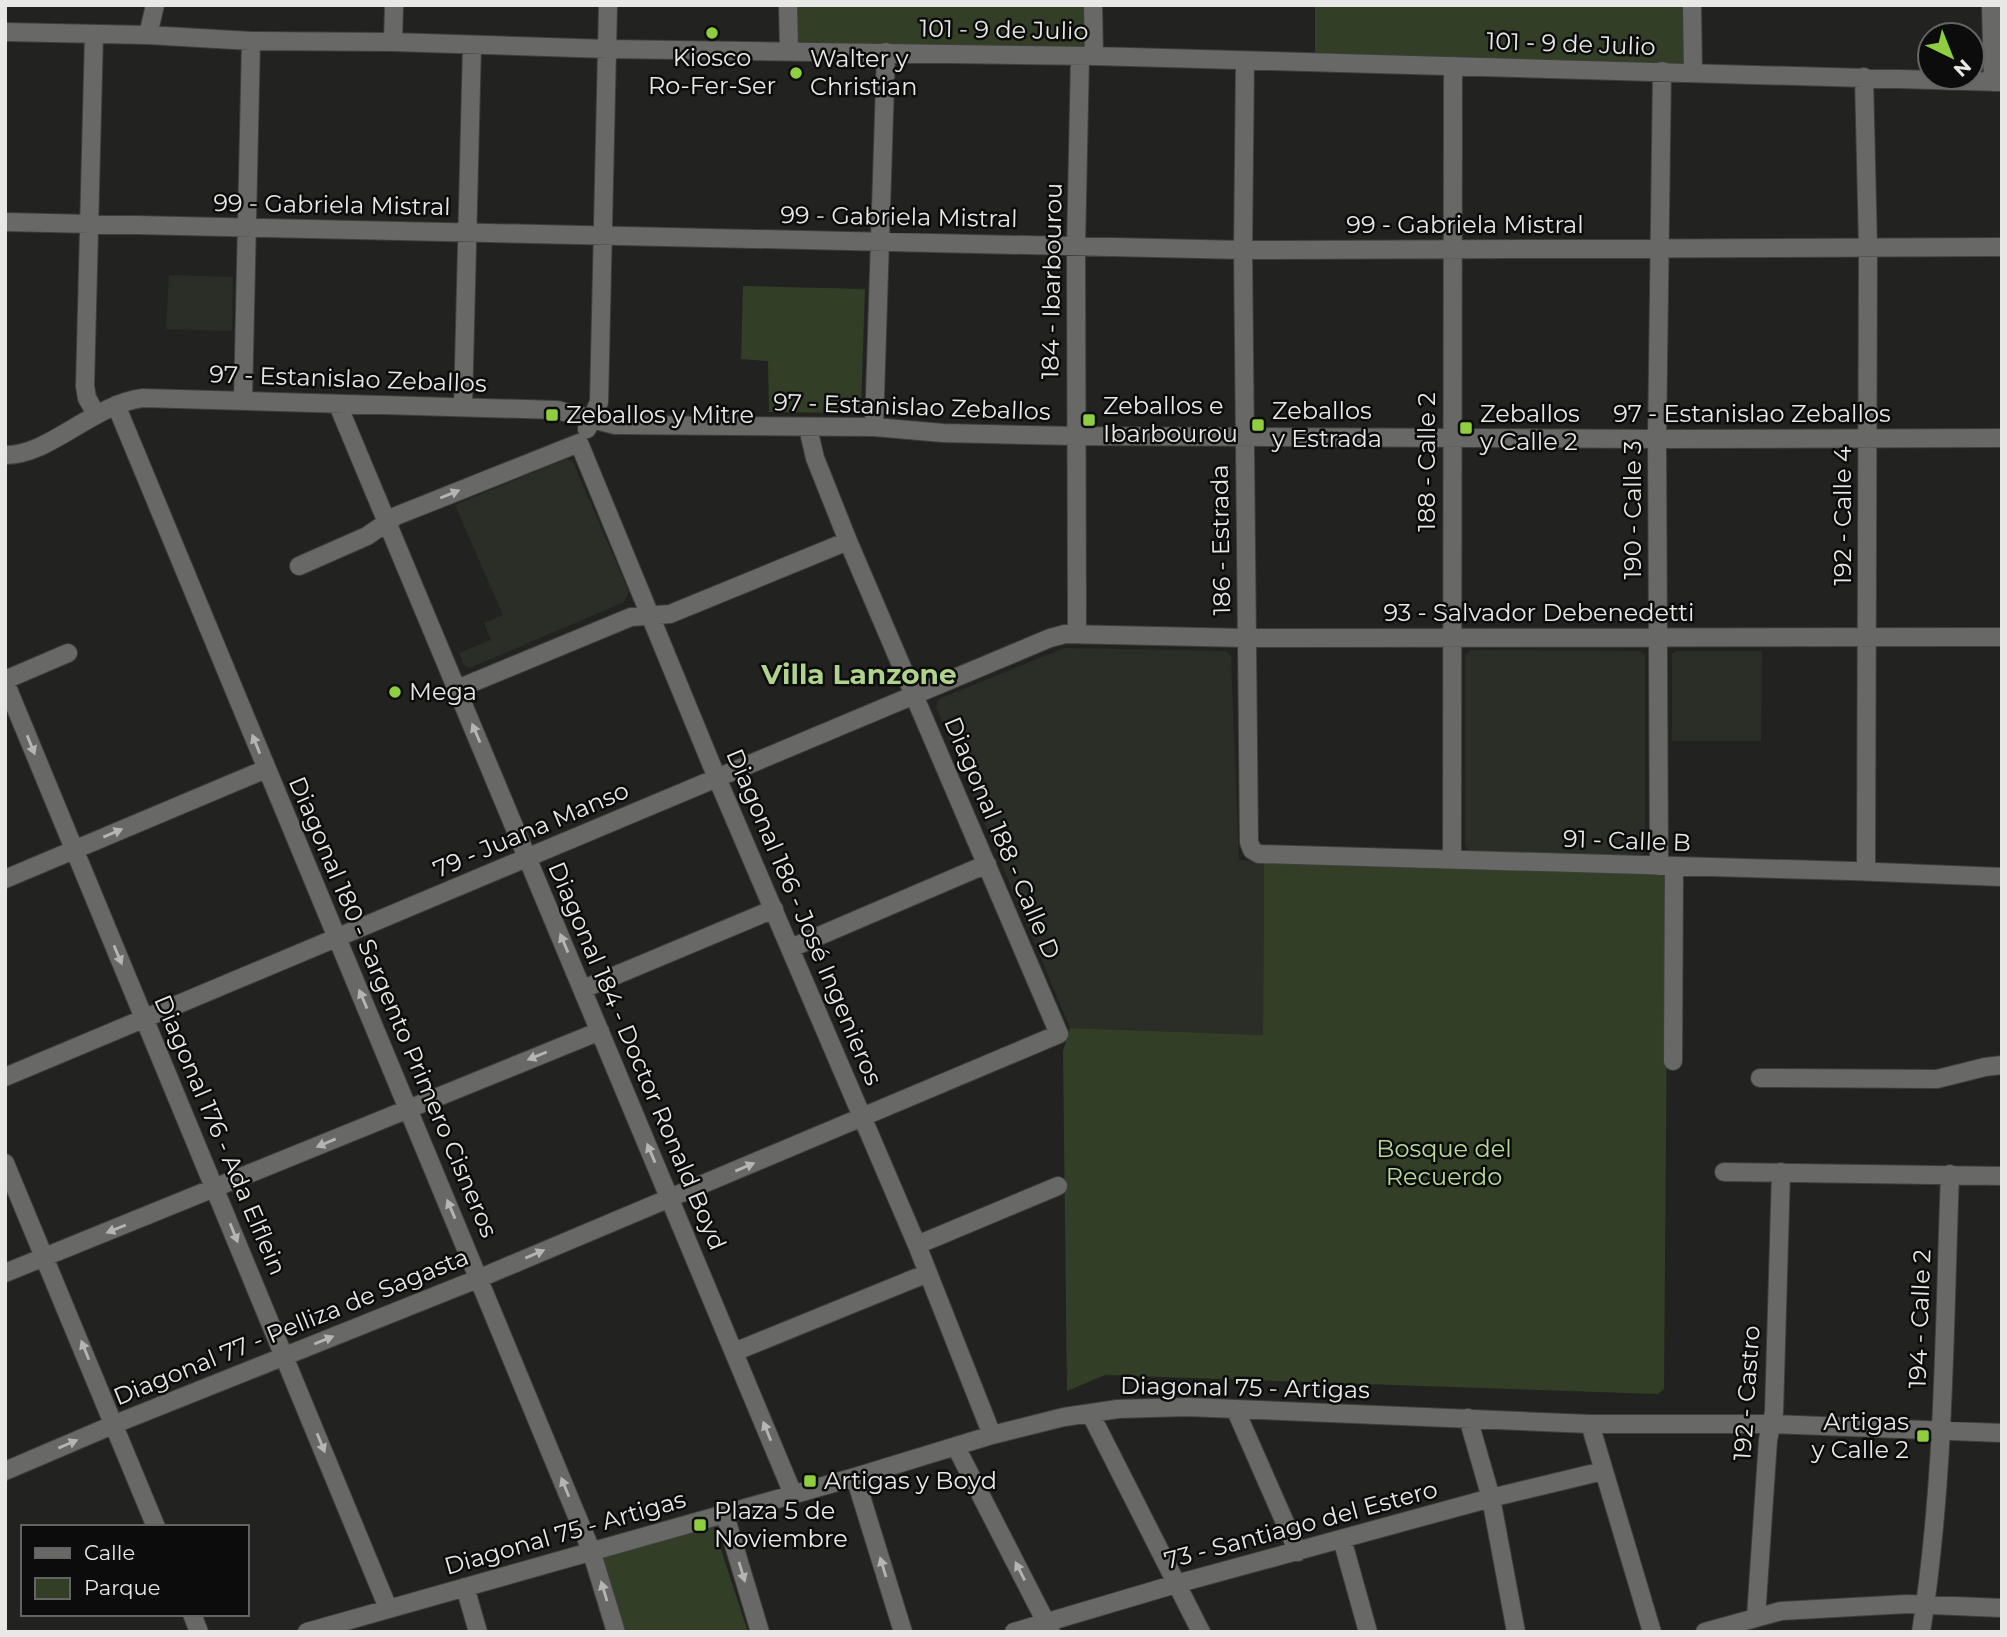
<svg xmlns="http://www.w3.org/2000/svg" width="2007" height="1637" font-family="Montserrat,sans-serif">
<rect width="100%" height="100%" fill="#222321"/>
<path fill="#2a2e26" d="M169 275 233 277 232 331 166 329Z
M566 459 573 462 629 592 624 602 470 668 463 664 459 653 491 640 484 623 503 615 455 505Z
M1064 648 1226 651 1231 656 1239 860 1264 862 1263 1035 1070 1028 936 707 939 699Z
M1471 650 1640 651 1645 655V851L1641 856 1470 852 1465 846V655Z
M1676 651H1762L1761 741H1672V654Z"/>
<path fill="#323f26" d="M797 5H1084V50L798 42Z
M1315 5H1692L1693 72 1315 63Z
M743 286 865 289 861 407 851 413 769 412 768 361 741 359Z
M1264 862 1663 875 1668 881 1664 1389 1658 1394 1105 1375 1067 1391 1063 1051 1070 1028 1263 1035Z
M711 1519 748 1632H621L597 1553Z"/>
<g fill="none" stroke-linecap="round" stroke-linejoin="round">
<g stroke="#3e3f3d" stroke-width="20">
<path id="minor" d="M788 5 789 50
M1093 5 1094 56
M1692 5 1693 72
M1991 5 1993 82
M5 32 148 35 251 41 393 42 608 49 1094 56 2002 82
M94 34 85 386 87 398 96 414
M148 35 155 5
M393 42 394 5
M1245 61 1243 250 1249 842 1252 850 1259 854 1852 871 2002 877
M1864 77 1868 247 1866 871
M5 222 1243 250 2002 247
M243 400 251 41
M116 405 591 1550 616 1632
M338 405 793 1494
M463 406 472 45
M874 427 886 52
M587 429 599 402 608 5
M579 443 717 778 917 1245 992 1435
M5 455C49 456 93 404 143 398L557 410 615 425 874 427 943 433 1075 436 1657 439 2002 438
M299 566 367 536 396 516 579 443
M1077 634 1076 246 1080 56
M5 680 68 653
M5 682 388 1608
M457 689 631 617 670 614 848 541
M1452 859 1453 66
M1659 866 1657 439 1662 71
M5 879 266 769
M791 948 987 864
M583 989 774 909
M1673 1061 1674 867
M5 1077 1050 638 1065 634 1246 638 2002 637
M1760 1078 1937 1079 1985 1067 2002 1065
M5 1163 156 1527
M1724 1172 2002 1176
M917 1245 1058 1186
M5 1273 600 1031
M734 1352 928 1273
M1236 1411 1298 1552
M1090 1413 1201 1632
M1468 1418 1491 1498 1516 1632
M1590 1424 1652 1632
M956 1447 1051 1632
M5 1471 115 1424 480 1278 1059 1034 848 541 815 458 808 428
M855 1477 903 1632
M724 1512 760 1632
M1342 1539 1368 1632
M465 1587 478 1632
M192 1614 199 1632
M1756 1617 1768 1440 1774 1412 1781 1172
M307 1632 855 1477 992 1435 1064 1417 1118 1409 1187 1407 1590 1424H1772L2002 1433
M1014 1632 1176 1584 1491 1498 1603 1471
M1705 1632 1781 1611 1907 1604 2002 1608
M1921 1632C1945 1481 1944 1326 1950 1174"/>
</g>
<use href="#minor" stroke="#686867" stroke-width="18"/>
</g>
<defs><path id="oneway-solid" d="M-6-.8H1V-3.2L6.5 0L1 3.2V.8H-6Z" transform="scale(1.75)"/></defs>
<g fill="#b5b5b4">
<use href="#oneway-solid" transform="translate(450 494) rotate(-22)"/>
<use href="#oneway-solid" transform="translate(476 733) rotate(-113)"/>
<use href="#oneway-solid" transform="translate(256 744) rotate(-112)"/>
<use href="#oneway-solid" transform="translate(31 745) rotate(68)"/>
<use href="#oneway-solid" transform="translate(113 833) rotate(-23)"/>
<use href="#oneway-solid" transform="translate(564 943) rotate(-113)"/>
<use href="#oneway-solid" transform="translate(118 955) rotate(67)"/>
<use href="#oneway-solid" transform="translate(363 999) rotate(-113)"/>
<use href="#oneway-solid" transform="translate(537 1056) rotate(158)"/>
<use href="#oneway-solid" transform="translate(326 1143) rotate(157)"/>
<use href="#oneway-solid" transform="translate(651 1153) rotate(-113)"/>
<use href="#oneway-solid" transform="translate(745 1167) rotate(-23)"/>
<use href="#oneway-solid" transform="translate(451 1209) rotate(-113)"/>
<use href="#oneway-solid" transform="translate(116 1229) rotate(158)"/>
<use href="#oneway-solid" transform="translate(234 1233) rotate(68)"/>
<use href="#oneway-solid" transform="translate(535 1254) rotate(-23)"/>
<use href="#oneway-solid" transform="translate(324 1340) rotate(-22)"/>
<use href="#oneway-solid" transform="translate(85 1350) rotate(-112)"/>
<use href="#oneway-solid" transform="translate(767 1431) rotate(-112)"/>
<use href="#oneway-solid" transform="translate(321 1443) rotate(68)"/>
<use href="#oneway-solid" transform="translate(68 1444) rotate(-23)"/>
<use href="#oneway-solid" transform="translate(565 1487) rotate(-112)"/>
<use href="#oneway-solid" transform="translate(883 1567) rotate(-107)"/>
<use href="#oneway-solid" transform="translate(1020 1571) rotate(-117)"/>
<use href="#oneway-solid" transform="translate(742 1572) rotate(73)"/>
<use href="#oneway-solid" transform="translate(604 1591) rotate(-107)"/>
</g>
<g fill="#8fcd41" stroke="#0c0c0c" stroke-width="2.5">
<circle cx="712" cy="33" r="7"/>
<circle cx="796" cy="73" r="7"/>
<rect x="545" y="408" width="14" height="14" rx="3.5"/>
<rect x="1082" y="413" width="14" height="14" rx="3.5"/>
<rect x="1251" y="418" width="14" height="14" rx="3.5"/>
<rect x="1459" y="421" width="14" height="14" rx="3.5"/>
<circle cx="395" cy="692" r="7"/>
<rect x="1916" y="1429" width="14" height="14" rx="3.5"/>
<rect x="803" y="1474" width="14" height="14" rx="3.5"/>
<rect x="693" y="1518" width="14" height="14" rx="3.5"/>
</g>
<g text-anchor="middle" stroke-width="5" stroke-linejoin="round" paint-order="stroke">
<g font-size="24" fill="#e8e9e7" stroke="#0c0c0c">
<text transform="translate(1004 30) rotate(1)" y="8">101 - 9 de Julio</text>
<text transform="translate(1571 44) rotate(2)" y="8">101 - 9 de Julio</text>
<text transform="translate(332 205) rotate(1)" y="8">99 - Gabriela Mistral</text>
<text transform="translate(899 217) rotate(1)" y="8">99 - Gabriela Mistral</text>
<text x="1465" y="233">99 - Gabriela Mistral</text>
<text transform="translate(1052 281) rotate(-89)" y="8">184 - Ibarbourou</text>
<text transform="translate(348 379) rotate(2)" y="8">97 - Estanislao Zeballos</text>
<text transform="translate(912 407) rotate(2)" y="8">97 - Estanislao Zeballos</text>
<text x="1752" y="422">97 - Estanislao Zeballos</text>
<text transform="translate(1427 462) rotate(-90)" y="8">188 - Calle 2</text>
<text transform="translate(1633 510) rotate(-90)" y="8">190 - Calle 3</text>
<text transform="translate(1843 516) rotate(-90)" y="8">192 - Calle 4</text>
<text transform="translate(1221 540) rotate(-91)" y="8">186 - Estrada</text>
<text x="1539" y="621">93 - Salvador Debenedetti</text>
<text transform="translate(531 830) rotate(-23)" y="8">79 - Juana Manso</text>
<text transform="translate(1002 838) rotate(67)" y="8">Diagonal 188 - Calle D</text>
<text transform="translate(1627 841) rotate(2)" y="8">91 - Calle B</text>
<text transform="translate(804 917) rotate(67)" y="8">Diagonal 186 - José Ingenieros</text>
<text transform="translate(393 1007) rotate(67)" y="8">Diagonal 180 - Sargento Primero Cisneros</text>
<text transform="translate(637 1056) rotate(67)" y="8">Diagonal 184 - Doctor Ronald Boyd</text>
<text transform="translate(220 1135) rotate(67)" y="8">Diagonal 176 - Ada Elflein</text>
<text transform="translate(1920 1319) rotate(-88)" y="8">194 - Calle 2</text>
<text transform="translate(291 1327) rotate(-22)" y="8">Diagonal 77 - Pelliza de Sagasta</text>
<text transform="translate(1245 1388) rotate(1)" y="8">Diagonal 75 - Artigas</text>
<text transform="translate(1747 1393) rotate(-86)" y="8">192 - Castro</text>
<text transform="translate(1301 1525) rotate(-15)" y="8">73 - Santiago del Estero</text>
<text transform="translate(565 1533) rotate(-16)" y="8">Diagonal 75 - Artigas</text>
</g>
<g font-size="24" fill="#e8e9e7" stroke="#0c0c0c" text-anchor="start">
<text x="712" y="66" text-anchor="middle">Kiosco<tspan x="712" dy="28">Ro-Fer-Ser</tspan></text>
<text x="810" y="67">Walter y<tspan x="810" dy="28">Christian</tspan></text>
<text x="1103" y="414">Zeballos e<tspan x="1103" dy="28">Ibarbourou</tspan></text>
<text x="1272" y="419">Zeballos<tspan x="1272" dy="28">y Estrada</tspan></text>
<text x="1480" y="422">Zeballos<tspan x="1480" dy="28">y Calle 2</tspan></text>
<text x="566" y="423">Zeballos y Mitre</text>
<text x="409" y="700">Mega</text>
<text x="1909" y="1430" text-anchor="end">Artigas<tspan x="1909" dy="28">y Calle 2</tspan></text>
<text x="824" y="1489">Artigas y Boyd</text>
<text x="714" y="1519">Plaza 5 de<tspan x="714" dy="28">Noviembre</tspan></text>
</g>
<g font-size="24" fill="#b8da98" stroke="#0c0c0c">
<text x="1444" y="1157">Bosque del<tspan x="1444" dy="28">Recuerdo</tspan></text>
</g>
<g font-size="28" font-weight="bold" fill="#afd38d" stroke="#0c0c0c">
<text x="859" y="684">Villa Lanzone</text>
</g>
</g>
<rect width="2007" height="1637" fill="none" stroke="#e8e9e7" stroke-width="14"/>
<rect x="21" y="1525" width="228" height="91" fill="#0c0c0c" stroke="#646464" stroke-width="2"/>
<rect x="35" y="1548" width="35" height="10" fill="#686867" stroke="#646464" stroke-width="2"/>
<text x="84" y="1560" font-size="21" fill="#e8e9e7">Calle</text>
<rect x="35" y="1578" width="35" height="21" fill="#323f26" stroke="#646464" stroke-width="2"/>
<text x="84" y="1595" font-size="21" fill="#e8e9e7">Parque</text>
<g transform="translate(1951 56) rotate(137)"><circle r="33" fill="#0c0c0c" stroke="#646464" stroke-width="2"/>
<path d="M0-5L12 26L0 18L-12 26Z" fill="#8fcd41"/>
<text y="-10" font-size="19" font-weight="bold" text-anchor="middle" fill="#e8e9e7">N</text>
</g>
</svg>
